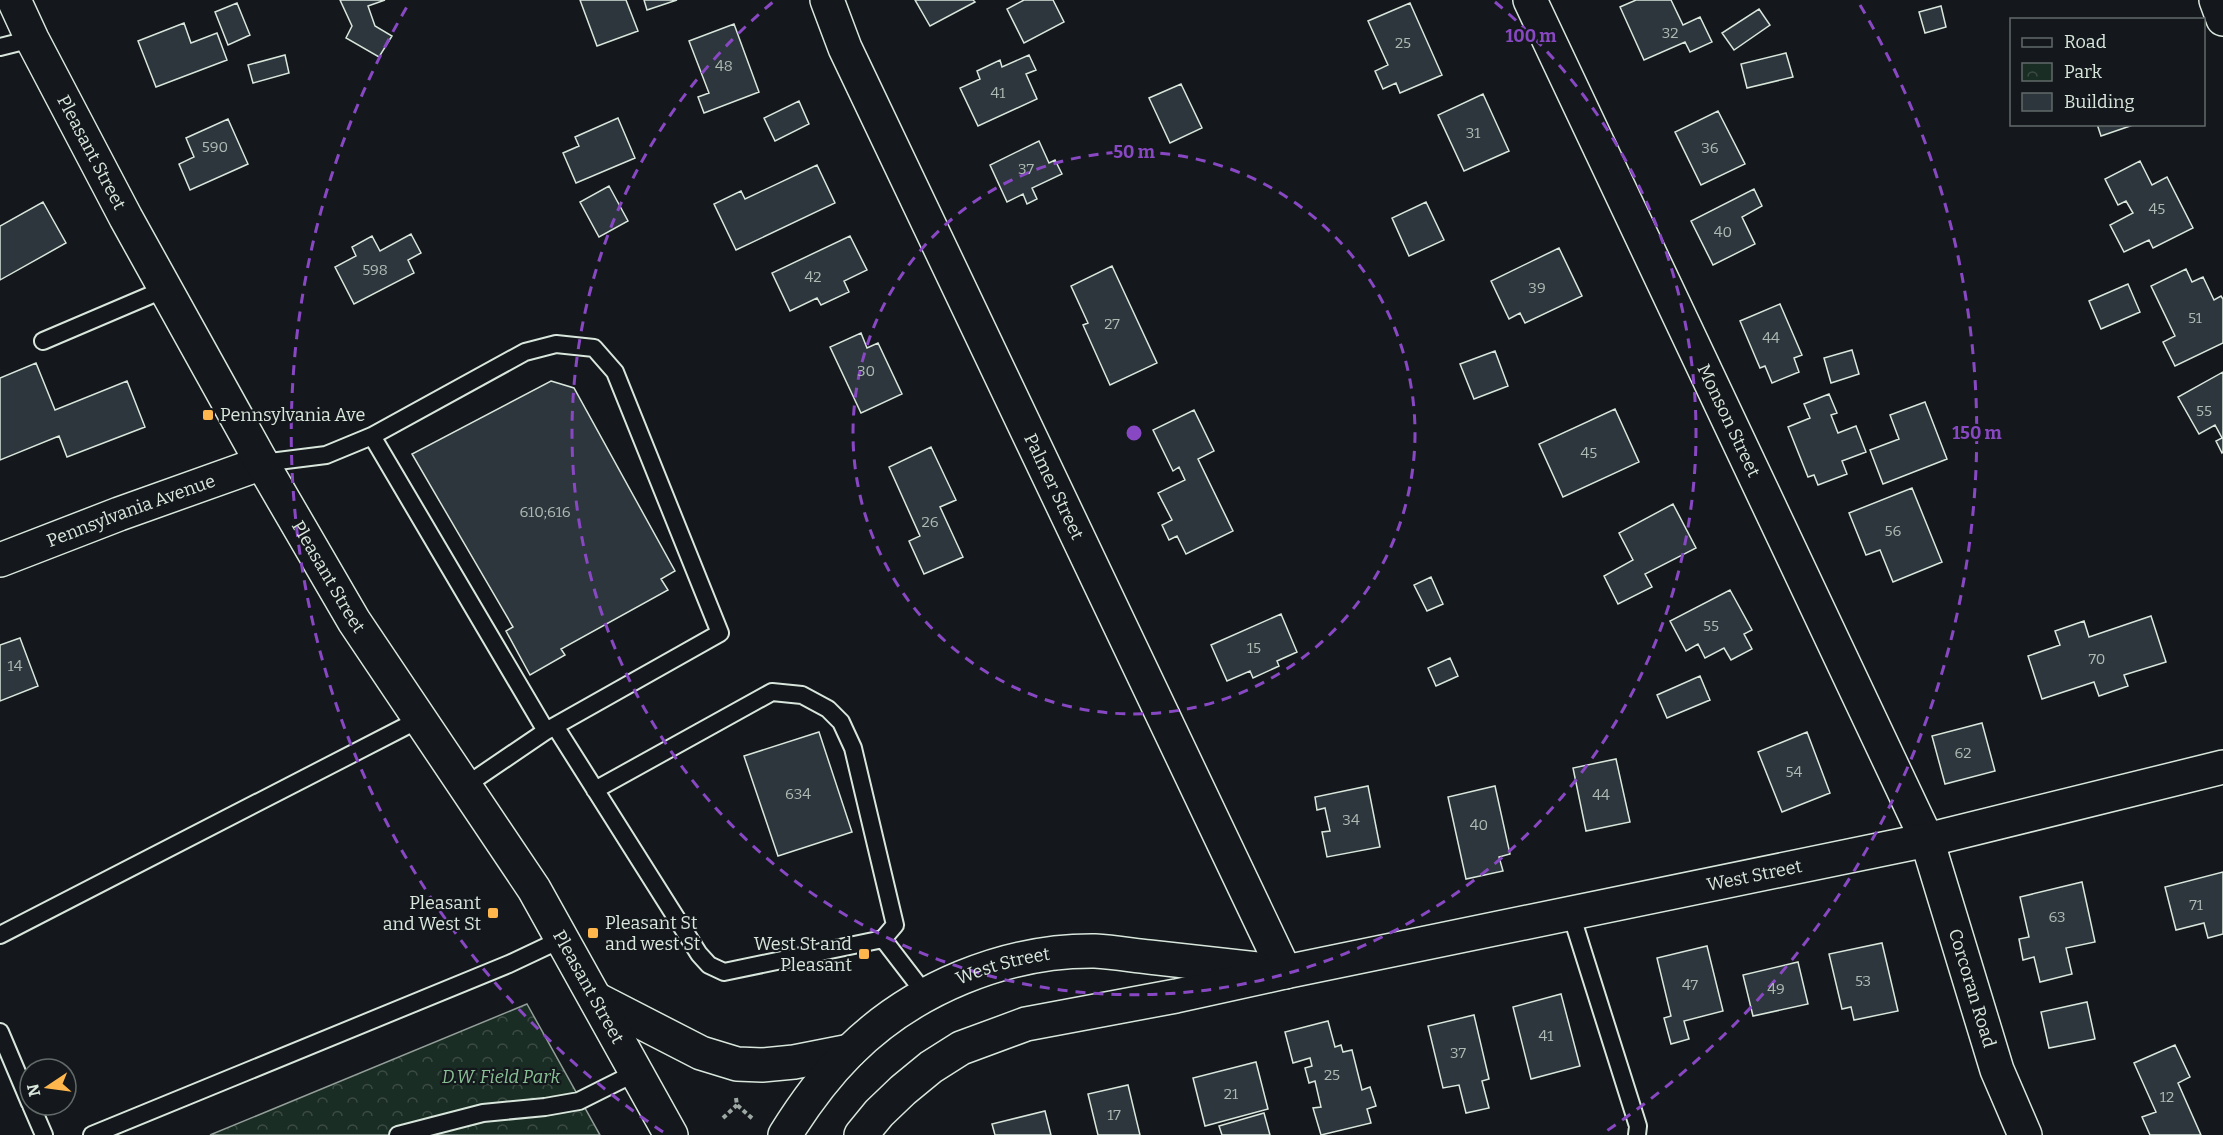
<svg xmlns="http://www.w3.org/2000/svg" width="2223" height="1135" font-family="Bitter,serif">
<defs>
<pattern id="park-crowns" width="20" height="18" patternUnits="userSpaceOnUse" patternTransform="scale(1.5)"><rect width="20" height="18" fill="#1a2d24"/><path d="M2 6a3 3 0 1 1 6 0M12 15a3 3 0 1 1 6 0" fill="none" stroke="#3b4b43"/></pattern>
</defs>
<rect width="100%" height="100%" fill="#14181c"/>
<path fill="url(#park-crowns)" stroke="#939e99" stroke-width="1.5" d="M527 1004 600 1135H210Z"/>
<path fill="#2c363c" stroke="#d8e6dc" stroke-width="1.5" d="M340 0H385L368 6 375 26 392 36 379 57 346 38 352 26Z
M580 0H626L638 31 597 46Z
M644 0H677L647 10Z
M915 0H973L975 2 930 26Z
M1024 0H1053L1064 22 1024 43 1007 9Z
M1636 0H1671L1683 25 1700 17 1712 42 1690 52 1685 42 1644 60 1620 7Z
M237 3 250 35 228 45 215 12Z
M1410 3 1442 75 1400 93 1396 83 1383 89 1375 71 1388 65 1368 21Z
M1941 6 1946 27 1925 33 1919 12Z
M1759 9 1770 25 1734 50 1722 33Z
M184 23 191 43 217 33 227 60 156 87 138 41Z
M734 24 759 92 704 113 698 97 709 93 689 41Z
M1786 53 1793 77 1747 88 1741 64Z
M285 55 289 73 253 83 248 65Z
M1029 55 1036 70 1026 74 1037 99 978 126 960 88 980 79 977 71 1000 60 1002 67Z
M1181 84 1202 128 1170 143 1149 98Z
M1483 94 1509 151 1464 171 1438 115Z
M799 101 809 124 775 141 764 118Z
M1718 111 1745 164 1701 185 1675 132Z
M618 118 635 158 576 183 563 153 579 146 575 137Z
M228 119 248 164 190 190 179 164 194 157 186 138Z
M2097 124H2136L2101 136Z
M1039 141 1049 163 1055 160 1062 174 1032 188 1037 199 1027 204 1023 194 1007 202 990 165Z
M2140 161 2152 185 2167 177 2193 228 2153 248 2149 240 2124 252 2110 225 2133 213 2126 201 2118 205 2105 179Z
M817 165 835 203 736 250 714 204 741 191 745 199Z
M609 186 628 221 599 237 580 202Z
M1754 189 1762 206 1742 217 1755 244 1713 265 1691 221Z
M43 202 66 243 0 280V226Z
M1426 202 1444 240 1409 256 1392 218Z
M411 234 421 253 408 260 414 273 354 304 335 267 356 256 352 247 372 236 380 251Z
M850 236 867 270 844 281 849 292 821 305 817 298 790 311 772 273Z
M1559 248 1582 296 1525 323 1520 313 1509 319 1491 281Z
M1112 266 1157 363 1110 385 1083 325 1088 323 1071 286Z
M2186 269 2192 282 2203 277 2214 300 2221 296 2223 299V343L2175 366 2163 342 2175 336 2151 286Z
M2128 284 2140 312 2101 329 2089 301Z
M1780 304 1802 355 1794 358 1799 372 1772 383 1765 366 1760 368 1740 321Z
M861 333 867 348 878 343 902 394 861 413 830 347Z
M1852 350 1859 374 1831 383 1824 358Z
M1495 351 1508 386 1474 399 1460 364Z
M36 363 55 410 127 381 145 427 67 457 59 436 0 460V378Z
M2223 372V452L2222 453 2216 441 2222 438 2215 425 2199 434 2178 397Z
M551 381 574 388 675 571 661 579 668 590 561 649 565 655 530 675 506 631 513 627 412 454Z
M1829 394 1837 413 1831 415 1838 433 1856 426 1866 452 1842 461 1847 474 1818 485 1814 475 1808 477 1788 427 1810 418 1804 404Z
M1925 402 1947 459 1883 484 1870 450 1899 439 1890 415Z
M1615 409 1639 462 1563 497 1539 444Z
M1194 410 1214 451 1198 459 1233 531 1186 554 1177 536 1169 540 1162 525 1172 520 1158 493 1185 480 1179 467 1173 471 1153 430Z
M931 447 956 500 940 507 963 557 924 574 909 541 920 536 889 467Z
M1912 488 1942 562 1893 582 1880 550 1866 555 1849 513Z
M1673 504 1696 548 1645 574 1652 587 1618 604 1604 576 1633 560 1619 533Z
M1431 577 1443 604 1427 611 1414 585Z
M1730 590 1752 630 1744 634 1752 649 1731 660 1724 648 1705 658 1698 644 1686 651 1670 621Z
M1281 614 1297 652 1277 661 1279 666 1253 678 1250 671 1227 681 1211 645Z
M2151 616 2166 662 2124 675 2128 686 2099 696 2094 682 2042 699 2028 656 2060 645 2055 631 2084 621 2089 637Z
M20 638 38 686 0 701V645Z
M1450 658 1458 676 1436 686 1428 668Z
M1700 676 1710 700 1667 718 1657 695Z
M1982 723 1995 771 1945 784 1932 736Z
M819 732 852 832 778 856 744 756Z
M1807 732 1830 793 1782 812 1758 752Z
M1616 759 1630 822 1586 831 1573 768Z
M1368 786 1380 847 1327 857 1322 832 1330 831 1325 808 1317 810 1315 797Z
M1495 786 1510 854 1499 857 1503 871 1466 879 1448 797Z
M2223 872V934L2208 938 2204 923 2176 930 2165 887Z
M2082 882 2095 942 2066 948 2072 974 2040 982 2034 957 2023 960 2019 939 2029 937 2020 897Z
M1882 943 1898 1011 1854 1020 1851 1007 1842 1009 1829 954Z
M1707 946 1723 1011 1684 1021 1689 1039 1671 1044 1664 1018 1671 1016 1657 958Z
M1798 962 1808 1004 1753 1016 1743 975Z
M1561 994 1580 1066 1531 1079 1513 1007Z
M2087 1002 2095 1039 2049 1048 2041 1012Z
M1474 1015 1489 1079 1482 1081 1489 1108 1466 1113 1459 1085 1443 1088 1428 1026Z
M1328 1021 1335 1047 1341 1045 1343 1052 1352 1050 1362 1090 1370 1087 1376 1106 1367 1109 1371 1123 1321 1135 1313 1108 1321 1107 1315 1081 1309 1083 1305 1068 1312 1066 1310 1058 1293 1063 1285 1032Z
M2175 1045 2190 1077 2178 1083 2201 1135H2150L2142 1117 2156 1112 2134 1063Z
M1256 1062 1268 1109 1205 1126 1193 1078Z
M1128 1085 1140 1135H1098L1088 1094Z
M1045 1111 1051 1135H995L992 1124Z
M1264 1113 1270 1135H1222L1219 1126Z"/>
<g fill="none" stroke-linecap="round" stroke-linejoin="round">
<g stroke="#d8e6dc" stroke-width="20">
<path id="service" d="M0 47 32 39
M43 341 165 289
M372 436 546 731
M262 463 326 455 372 436 525 352 556 344 594 348 615 372 720 633 546 731 465 786
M555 726 699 954 709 965 724 972 883 939 926 995
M595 790 772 692 802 695 828 709 841 722 853 748 895 925 883 939
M1571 914 1638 1126 1637 1135
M0 935 420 719
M0 1032 30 1103
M31 1105 44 1135
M92 1135 509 964 562 939
M398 1135 483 1113 545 1107 579 1101 637 1072"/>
</g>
<g stroke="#d8e6dc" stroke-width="36">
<g id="minor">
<path id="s1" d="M827 0 845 48 1285 972"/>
<path id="s2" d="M1530 0 1927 840 1997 1070 2025 1135"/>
<path d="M2216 0 2223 19"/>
<path id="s3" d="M0 560 119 514 262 463"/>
</g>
</g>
<g stroke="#d8e6dc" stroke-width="36">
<g id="tertiary">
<path d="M596 999 701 1053 737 1064 762 1065 794 1062 850 1051"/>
<path id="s4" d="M785 1135C803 1106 824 1077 849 1052 912 989 1005 950 1095 951 1113 952 1131 955 1149 957 1185 961 1221 965 1257 969"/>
<path id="s5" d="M861 1135 879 1113 903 1090 931 1067 961 1048 1026 1024 1176 996 1285 972 1927 840 2223 767"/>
</g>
</g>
<g stroke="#d8e6dc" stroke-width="36">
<g id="secondary">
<path id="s6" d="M14 0 32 39 126 218 262 463 354 621 534 889 671 1135"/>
</g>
</g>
<path stroke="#9da8a2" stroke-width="4" stroke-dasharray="4.5 3" stroke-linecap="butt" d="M736 1098 737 1105 753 1119
M723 1118 737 1105"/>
<use href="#service" stroke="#14181c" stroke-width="16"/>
<use href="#minor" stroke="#14181c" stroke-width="33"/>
<use href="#tertiary" stroke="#14181c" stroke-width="33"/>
<use href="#secondary" stroke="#14181c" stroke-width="33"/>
</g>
<g fill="none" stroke="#8948c3" stroke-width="3" stroke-dasharray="10 8">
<circle cx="1134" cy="433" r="281"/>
<path d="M1495 2A562 562 0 1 1 773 2"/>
<path d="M663 1132A843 843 0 0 1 408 5M1860 5A843 843 0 0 1 1605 1132"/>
</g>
<g fill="#ffb74d" stroke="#14181c" stroke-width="2">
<rect x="202" y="409" width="12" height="12" rx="3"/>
<rect x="487" y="907" width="12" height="12" rx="3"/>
<rect x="587" y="927" width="12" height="12" rx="3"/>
<rect x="858" y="948" width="12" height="12" rx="3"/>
</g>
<g text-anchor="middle" stroke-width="4.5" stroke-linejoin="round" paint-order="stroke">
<g font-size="15" fill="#adbab4">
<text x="1670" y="38">32</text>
<text x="1403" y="48">25</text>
<text x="724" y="71">48</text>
<text x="998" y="98">41</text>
<text x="1473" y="138">31</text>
<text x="215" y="152">590</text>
<text x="1710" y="153">36</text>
<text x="1026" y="174">37</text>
<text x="2157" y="214">45</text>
<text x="1723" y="237">40</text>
<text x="375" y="275">598</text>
<text x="813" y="282">42</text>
<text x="1537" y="293">39</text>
<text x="2195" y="323">51</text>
<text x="1112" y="329">27</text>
<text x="1771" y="343">44</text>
<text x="866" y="376">30</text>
<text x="2204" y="416">55</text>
<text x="1589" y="458">45</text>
<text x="545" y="517">610;616</text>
<text x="930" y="527">26</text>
<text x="1893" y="536">56</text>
<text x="1711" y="631">55</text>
<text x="1254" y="653">15</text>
<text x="2097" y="664">70</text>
<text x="15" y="671">14</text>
<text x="1963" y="758">62</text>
<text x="1794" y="777">54</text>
<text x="798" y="799">634</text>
<text x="1601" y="800">44</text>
<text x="1351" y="825">34</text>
<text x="1479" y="830">40</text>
<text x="2196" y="910">71</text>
<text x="2057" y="922">63</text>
<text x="1863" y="986">53</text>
<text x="1690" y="990">47</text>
<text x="1776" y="994">49</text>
<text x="1546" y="1041">41</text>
<text x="1458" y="1058">37</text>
<text x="1332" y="1080">25</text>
<text x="1231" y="1099">21</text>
<text x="2167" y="1102">12</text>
<text x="1114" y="1120">17</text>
</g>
<g font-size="18" fill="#d8e6dc" stroke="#14181c">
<text dy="6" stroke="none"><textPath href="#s6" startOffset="171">Pleasant Street</textPath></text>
<text dy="6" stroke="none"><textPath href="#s2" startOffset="465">Monson Street</textPath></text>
<text dy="6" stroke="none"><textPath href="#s1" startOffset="537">Palmer Street</textPath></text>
<text dy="6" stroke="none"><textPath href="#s3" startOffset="140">Pennsylvania Avenue</textPath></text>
<text dy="6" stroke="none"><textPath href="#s6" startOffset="657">Pleasant Street</textPath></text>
<text dy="6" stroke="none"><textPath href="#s5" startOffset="946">West Street</textPath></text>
<text dy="6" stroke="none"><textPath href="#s4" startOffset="284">West Street</textPath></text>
<text dy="6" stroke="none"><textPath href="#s6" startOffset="1143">Pleasant Street</textPath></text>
<text dy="6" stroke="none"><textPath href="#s2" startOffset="1084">Corcoran Road</textPath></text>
</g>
<g font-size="18" fill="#d8e6dc" stroke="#14181c" text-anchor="start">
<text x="220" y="421">Pennsylvania Ave</text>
<text x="481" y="909" text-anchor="end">Pleasant<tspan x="481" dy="21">and West St</tspan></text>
<text x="605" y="929">Pleasant St<tspan x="605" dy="21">and west St</tspan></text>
<text x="852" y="950" text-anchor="end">West St and<tspan x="852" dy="21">Pleasant</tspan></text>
</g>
<g font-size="18" font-style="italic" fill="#8ac095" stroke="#14181c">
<text x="501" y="1083">D.W. Field Park</text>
</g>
</g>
<circle cx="1134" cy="433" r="9" fill="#8948c3" stroke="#14181c" stroke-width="3"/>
<g font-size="18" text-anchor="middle" font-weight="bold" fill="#8948c3" stroke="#14181c" stroke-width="4.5" stroke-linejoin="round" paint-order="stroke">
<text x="1531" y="42">100 m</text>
<text x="1134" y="158">50 m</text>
<text x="1977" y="439">150 m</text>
</g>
<rect x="2010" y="18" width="195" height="108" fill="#14181c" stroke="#626a69" stroke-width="1.5"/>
<rect x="2022" y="38" width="30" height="9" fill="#14181c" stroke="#626a69" stroke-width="1.5"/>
<text x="2064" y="48" font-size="18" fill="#d8e6dc">Road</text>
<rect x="2022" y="63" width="30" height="18" fill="url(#park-crowns)" stroke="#626a69" stroke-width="1.5"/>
<text x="2064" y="78" font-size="18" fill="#d8e6dc">Park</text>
<rect x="2022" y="93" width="30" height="18" fill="#2c363c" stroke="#626a69" stroke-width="1.5"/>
<text x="2064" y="108" font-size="18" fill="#d8e6dc">Building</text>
<g transform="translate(48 1087) rotate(257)"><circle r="28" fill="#14181c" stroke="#626a69" stroke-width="1.5"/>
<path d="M0-4.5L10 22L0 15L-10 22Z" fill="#ffb74d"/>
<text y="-9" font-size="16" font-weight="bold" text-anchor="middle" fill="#d8e6dc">N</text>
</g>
</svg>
